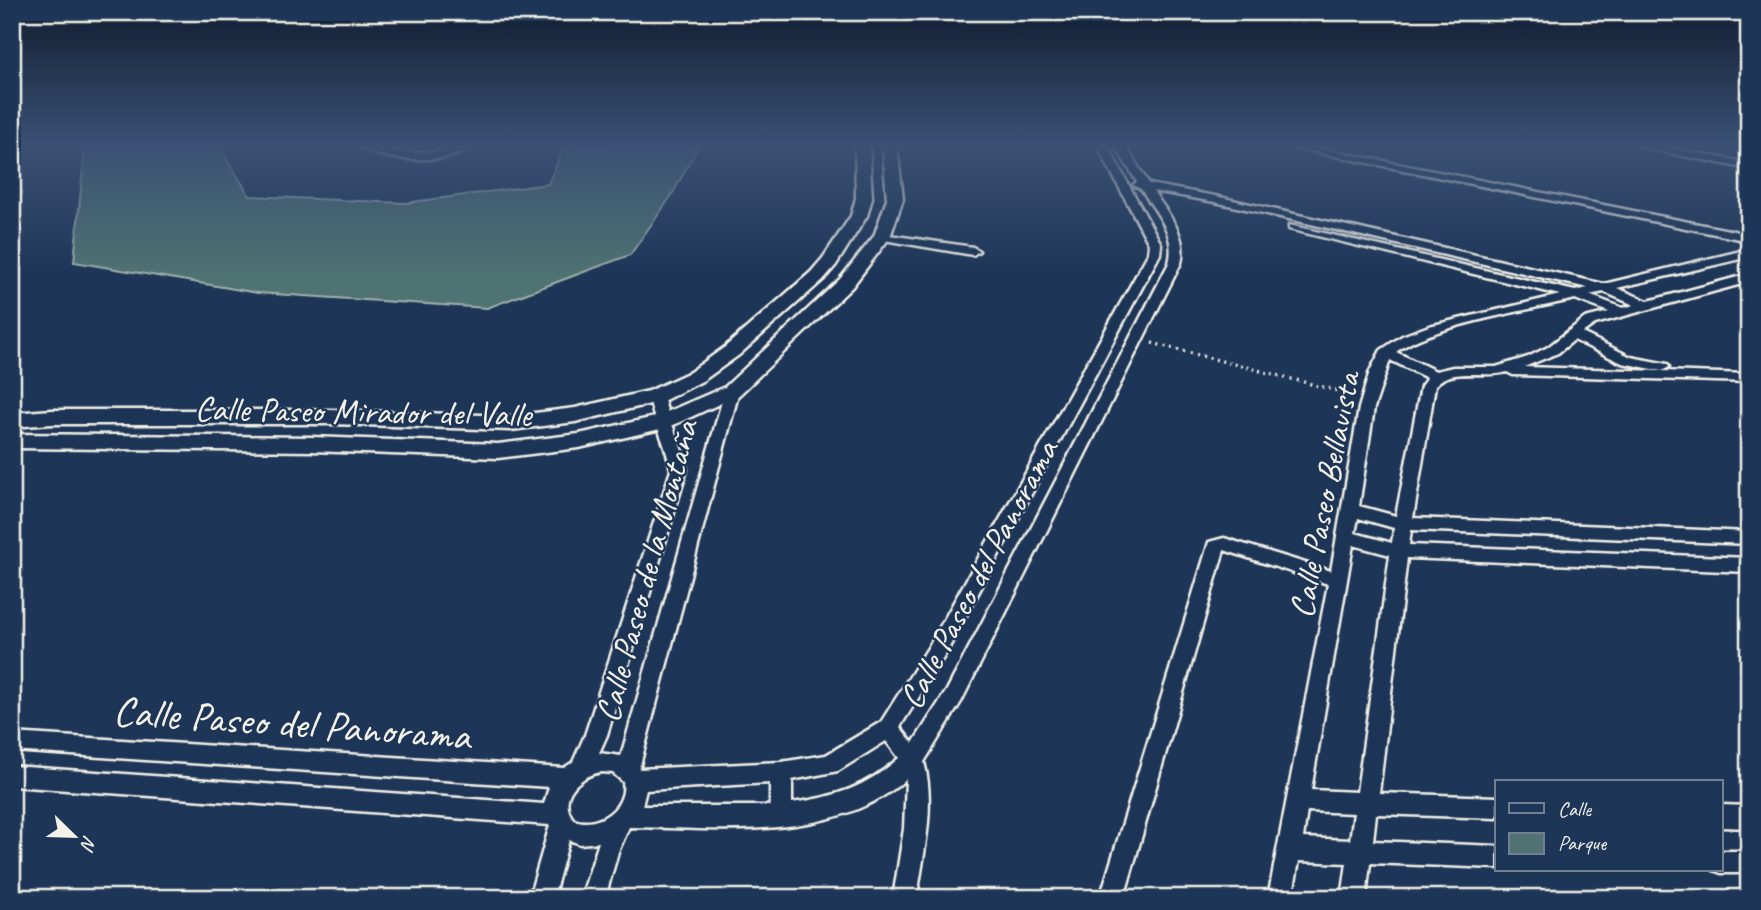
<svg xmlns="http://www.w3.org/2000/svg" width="1761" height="910" font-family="Caveat,sans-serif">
<rect width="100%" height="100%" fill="#1d3557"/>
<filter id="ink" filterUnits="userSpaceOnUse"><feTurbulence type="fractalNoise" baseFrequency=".0143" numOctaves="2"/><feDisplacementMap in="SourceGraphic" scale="14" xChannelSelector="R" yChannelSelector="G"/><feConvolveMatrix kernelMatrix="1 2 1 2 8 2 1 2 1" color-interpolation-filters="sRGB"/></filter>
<g filter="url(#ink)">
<path fill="#507272" stroke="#a2b2ad" stroke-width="2" d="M85 147H219L250 196 405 203 548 184 564 147H698L672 195 630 255 487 308 258 293 74 262Z"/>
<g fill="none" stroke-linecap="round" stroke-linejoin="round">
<g stroke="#f4f1e8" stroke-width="5">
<path id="street" d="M360 147 417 153 474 147C448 164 387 163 360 147Z
M1098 147H1108L1161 244 1160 254 945 655 900 727 913 743 947 690 1169 263C1177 234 1156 213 1141 189L1133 185 1137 182 1116 147H1126L1149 184 1215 196 1604 284 1749 249V257L1617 288 1648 301 1749 274V282L1595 324 1582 333 1631 357 1667 364 1669 367 1662 371 1749 374V382L1513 375 1507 372C1486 379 1449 366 1435 386L1413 518 1749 532V544L1411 530 1409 545 1749 558V572L1407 558 1379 793 1497 797V818L1376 814 1373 841 1497 846V868L1370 863 1366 898H1342L1347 863 1299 861 1292 898H1268L1328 584 1224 550 1124 898H1100L1209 542 1224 538 1331 571 1359 408 1370 371 1381 350 1402 336 1429 326 1560 295 1289 229V225L1575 291 1588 288 1215 202 1153 191C1168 214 1188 235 1181 263L961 702 924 762C936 806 923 854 917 898H893L904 829 906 779C836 843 716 828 629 827L618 852 605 898H581L599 842 580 844 569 840 553 898H529L550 825 12 786V766L544 804 549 787 12 751V733L564 768 573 762 585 735 671 470C666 443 654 424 649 396L656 392 663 396C669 423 682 443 687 470L607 735 599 753 621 756 725 391 732 387 739 391 639 769 781 762 826 755 881 722 931 643 1148 254 1149 244ZM1604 292 1634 305 1623 308 1589 295ZM1575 299 1609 312 1585 318 1548 347 1528 357 1496 367H1453L1436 371 1396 352C1428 326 1530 310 1575 299ZM1574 340 1622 363 1662 371 1524 367 1558 353ZM1390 360 1427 378 1421 386 1396 516 1359 506 1374 408ZM1358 518 1394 528 1392 543 1355 533ZM1353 545 1390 555 1357 792 1311 790ZM886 741 899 758C866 787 836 797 792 803V780L838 771ZM602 772 613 773 623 782C627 807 599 829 574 820 556 798 579 775 602 772ZM770 783V806H642L646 790ZM1307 811 1354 813 1350 840 1303 838Z
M1291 147H1313L1749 234V241Z
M1639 147H1663L1749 163V169Z
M882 234 973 247 979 251 973 255 878 239V235Z
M1721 805 1749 806V828L1721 827Z
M1721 851H1749V873H1721L1713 870H1721Z"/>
</g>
<g stroke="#f4f1e8" stroke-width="5">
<path id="secondary" d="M855 147H869L872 198 867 216 836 265 823 280 739 355 704 380 663 401 575 422 511 430 332 424H52L12 427V413L52 410H332L511 416 575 408 649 391 690 372 725 347 811 272 823 258 851 216 856 198Z
M883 147H897L903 199 890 237 852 287 739 395 669 427 579 448 498 458 312 451 12 448V434L312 437 498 444 579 434 655 417 725 387 840 279 874 236 887 199Z"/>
</g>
<path stroke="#f4f1e8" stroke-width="3.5" stroke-dasharray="2 4.5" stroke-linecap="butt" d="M1152 343 1354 395"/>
<use href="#street" fill="#1d3557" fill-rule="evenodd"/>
<use href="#secondary" fill="#1d3557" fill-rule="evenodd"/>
</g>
</g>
<linearGradient id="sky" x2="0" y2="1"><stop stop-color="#101d30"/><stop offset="0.53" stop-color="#3a5174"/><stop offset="1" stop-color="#3a5174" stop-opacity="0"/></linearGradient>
<rect width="1761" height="275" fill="url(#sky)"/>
<g text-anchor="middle" stroke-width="5" stroke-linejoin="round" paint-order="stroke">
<g font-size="35" fill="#f4f1e8" stroke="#1d3557">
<text transform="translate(363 411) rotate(1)" y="12">Calle Paseo Mirador del Valle</text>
<text transform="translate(1324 495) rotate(-79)" y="12">Calle Paseo Bellavista</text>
<text transform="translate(646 571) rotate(-75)" y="12">Calle Paseo de la Montaña</text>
<text transform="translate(978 574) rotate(-62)" y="12">Calle Paseo del Panorama</text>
</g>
<g font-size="42" fill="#f4f1e8" stroke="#1d3557">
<text transform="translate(292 722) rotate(4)" y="15">Calle Paseo del Panorama</text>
</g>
</g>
<rect width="1761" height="910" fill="none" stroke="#1d3557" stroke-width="42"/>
<rect x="21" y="21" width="1719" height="868" fill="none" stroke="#f4f1e8" stroke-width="2.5" filter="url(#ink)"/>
<rect x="1495" y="780" width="228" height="91" fill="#1d3557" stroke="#738091" stroke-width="2"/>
<rect x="1509" y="803" width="35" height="10" fill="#1d3557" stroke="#738091" stroke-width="2"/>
<text x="1558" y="816" font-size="21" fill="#f4f1e8">Calle</text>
<rect x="1509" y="833" width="35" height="21" fill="#507272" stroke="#738091" stroke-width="2"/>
<text x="1558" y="850" font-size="21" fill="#f4f1e8">Parque</text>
<g transform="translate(74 836) rotate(113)" stroke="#1d3557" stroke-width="5" paint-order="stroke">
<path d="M0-5L12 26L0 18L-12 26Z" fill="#f4f1e8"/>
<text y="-10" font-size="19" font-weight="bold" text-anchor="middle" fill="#f4f1e8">N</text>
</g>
</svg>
